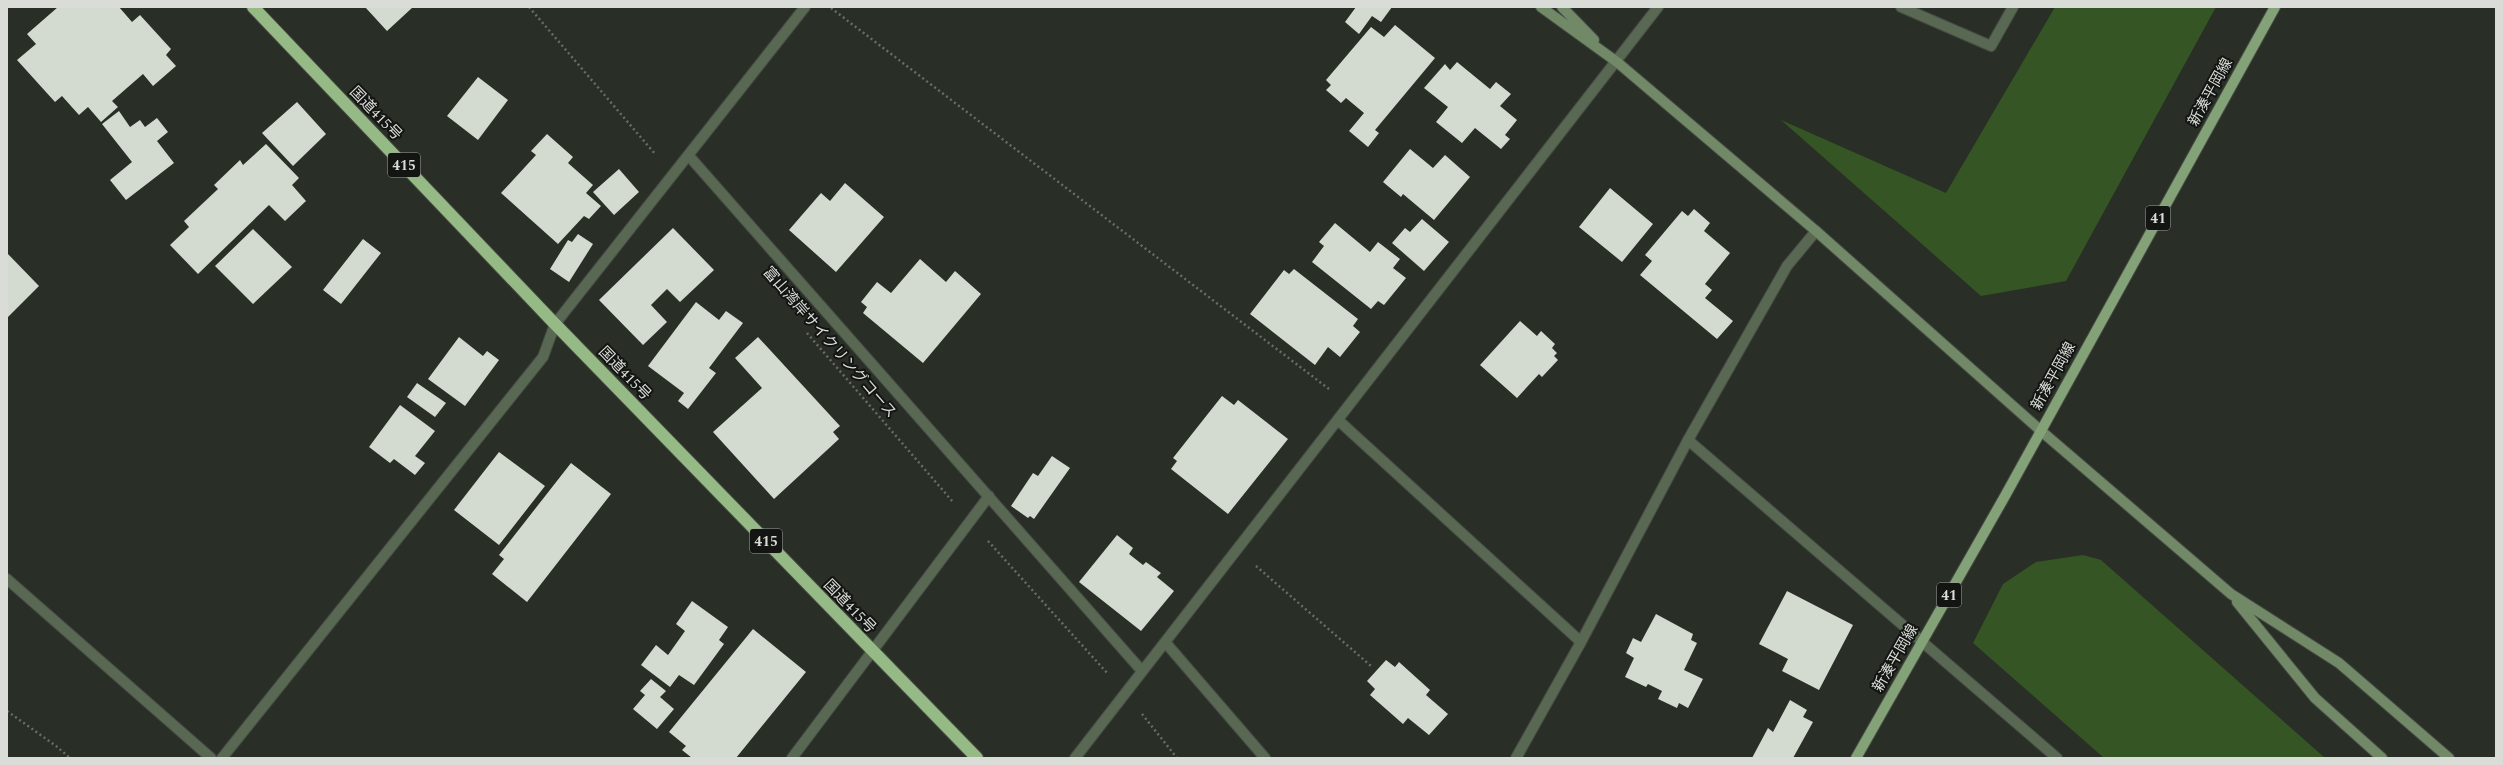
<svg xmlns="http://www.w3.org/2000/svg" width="2503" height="765" font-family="Spectral,'Noto Sans JP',serif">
<rect width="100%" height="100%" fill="#292e27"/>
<path fill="#355525" d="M2055 7H2216L2066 281 1981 296 1781 120 1946 193Z
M2083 555 2101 560 2325 758H2104L1973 643 2003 584 2036 562Z"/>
<path fill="#d3dad0" d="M58 7H119L132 22 140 15 171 49 166 55 176 66 153 86 143 74 112 101 118 107 101 122 88 107 79 115 62 96 55 102 17 60 36 44 27 34Z
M365 7H413L387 31Z
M1356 7H1392L1381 22 1372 16 1359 34 1345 22Z
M1395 25 1435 58 1375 130 1379 133 1368 147 1349 131 1364 113 1346 98 1341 103 1326 90 1331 85 1326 80 1371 27 1384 37Z
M1457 62 1490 89 1496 82 1511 94 1500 106 1517 120 1505 135 1510 139 1501 149 1475 128 1462 143 1436 122 1448 107 1424 88 1445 64 1450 70Z
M478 77 508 100 478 140 447 116Z
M297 102 326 134 293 166 262 133Z
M119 111 130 127 140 120 145 127 157 118 168 132 157 141 174 163 126 200 110 180 132 162 102 124Z
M547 134 573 157 568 163 593 185 586 193 601 206 589 219 584 216 558 244 501 193 536 155 531 151Z
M266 144 299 178 292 185 306 201 285 221 269 205 198 274 170 245 189 227 184 221 218 189 214 185 240 160 243 165Z
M1410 149 1433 168 1445 155 1470 177 1434 220 1403 194 1401 197 1383 182Z
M619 169 639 192 614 215 593 192Z
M845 183 884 217 836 272 789 230 821 193 830 201Z
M1610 188 1653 224 1622 262 1579 227Z
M1694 209 1710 223 1704 231 1730 253 1705 284 1712 290 1705 298 1733 321 1717 339 1640 275 1652 261 1645 255 1682 211 1688 216Z
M1422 219 1449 242 1424 271 1392 243 1405 228 1410 232Z
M1335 223 1370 252 1378 242 1400 259 1393 268 1406 278 1384 305 1378 301 1371 309 1312 262 1324 246 1319 242Z
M673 228 714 270 680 302 667 289 651 305 667 322 643 345 599 300Z
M253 229 292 267 253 304 215 266Z
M578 234 593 244 569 282 550 269 568 240 572 242Z
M363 239 381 253 341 304 323 290Z
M7 253 39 286 7 318Z
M920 259 946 282 955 271 981 294 923 363 863 313 867 307 861 302 877 282 891 293Z
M1294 269 1358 319 1353 326 1360 332 1340 357 1328 347 1315 365 1250 314 1284 270 1289 274Z
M696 302 719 320 726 311 743 323 709 368 716 373 688 409 678 401 684 393 648 366Z
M1520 321 1537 336 1541 331 1555 344 1552 348 1557 353 1554 356 1558 360 1542 377 1539 374 1517 398 1480 365Z
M459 337 483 356 487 351 499 360 465 406 428 379Z
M758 337 840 426 833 432 839 439 774 499 713 432 762 388 735 358Z
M417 383 446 403 435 417 407 397Z
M1222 396 1234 405 1238 400 1288 439 1228 514 1171 469 1177 461 1173 458Z
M400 405 435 431 415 456 425 463 415 475 394 459 390 463 369 447Z
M499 452 545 486 499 545 454 510Z
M1052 456 1070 468 1034 519 1030 516 1028 518 1011 506 1033 473 1038 476Z
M571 463 611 494 527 602 492 574 504 559 499 555Z
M1117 535 1133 548 1129 554 1143 565 1146 562 1161 573 1157 577 1174 591 1141 631 1079 582Z
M1787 591 1853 625 1819 690 1782 671 1788 659 1759 644Z
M692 601 728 627 719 640 724 644 694 685 679 675 670 687 641 665 656 645 668 655 685 631 676 624Z
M1656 614 1693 634 1691 640 1697 643 1684 670 1703 679 1688 708 1679 703 1677 708 1658 699 1662 691 1648 684 1646 687 1625 677 1634 658 1626 653 1633 638 1641 642Z
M753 629 806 672 736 758H692L682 750 686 746 669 732Z
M1386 660 1395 667 1399 662 1430 690 1426 695 1448 714 1429 735 1408 718 1403 724 1370 695 1375 689 1367 681Z
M651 679 666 691 660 697 674 709 657 729 633 709 645 695 640 691Z
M1790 700 1807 710 1803 717 1813 722 1793 758H1752L1768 728 1773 732Z"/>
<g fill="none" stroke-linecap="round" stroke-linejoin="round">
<g stroke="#454a43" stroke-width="12">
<path id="lane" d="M689 156 1142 671
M1688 440 1787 266 1816 231
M792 758 989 496"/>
</g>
<g stroke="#454a43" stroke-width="12">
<path id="street" d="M1901 7 1991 46 2013 7
M1338 420 1581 642
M7 579 211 758
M1165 642 1265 758
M222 758 543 357 555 324 805 7
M1075 758 1658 7
M1516 758 1581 642 1688 440 2057 758"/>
</g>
<g stroke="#454a43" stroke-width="12">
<path id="secondary" d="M1541 7 1617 62 1816 231 2040 430 2231 594 2339 663 2449 758
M1562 7 1594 40
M2237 602 2315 698 2382 758"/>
</g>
<g stroke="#454a43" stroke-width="12">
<path id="primary" d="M1856 758 2005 496 2275 7"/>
</g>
<g stroke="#454a43" stroke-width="14">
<path id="highway" d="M253 7 555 324 977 758"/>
</g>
<path stroke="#696d67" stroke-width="2.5" stroke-dasharray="2 3" stroke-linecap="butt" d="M529 7 656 155
M831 8 1329 389
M807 333 953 502
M988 541 1108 674
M1256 566 1371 666
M7 711 56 746 70 758
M1142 714 1177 758"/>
<use href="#lane" stroke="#596852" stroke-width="10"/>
<use href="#street" stroke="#596852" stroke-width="10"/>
<use href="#secondary" stroke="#718967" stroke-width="10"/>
<use href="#primary" stroke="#84a277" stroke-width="10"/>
<use href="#highway" stroke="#95ba85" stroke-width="12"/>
</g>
<g text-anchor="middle" stroke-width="4" stroke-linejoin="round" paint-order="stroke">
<g fill="#131512" stroke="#9ea09c" stroke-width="1">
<rect x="388" y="153" width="32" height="24" rx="3"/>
<rect x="2146" y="206" width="24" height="24" rx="3"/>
<rect x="750" y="529" width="32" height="24" rx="3"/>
<rect x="1937" y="583" width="24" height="24" rx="3"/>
</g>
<g font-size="14" font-weight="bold" fill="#d9dcd7">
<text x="404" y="170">415</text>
<text x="2158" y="223">41</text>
<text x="766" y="546">415</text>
<text x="1949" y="600">41</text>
</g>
<g font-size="15" fill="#d9dcd7" stroke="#131512">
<text transform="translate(2210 92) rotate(-61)" y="5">新湊平岡線</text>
<text transform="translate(376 113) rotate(46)" y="5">国道415号</text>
<text transform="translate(830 342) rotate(49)" y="5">富山湾岸サイクリングコース</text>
<text transform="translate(625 373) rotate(46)" y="5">国道415号</text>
<text transform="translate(2053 376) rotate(-61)" y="5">新湊平岡線</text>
<text transform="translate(850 606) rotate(46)" y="5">国道415号</text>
<text transform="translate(1895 658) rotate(-60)" y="5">新湊平岡線</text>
</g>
</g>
<rect width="2503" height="765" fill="none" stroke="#d9dcd7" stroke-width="16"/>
</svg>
